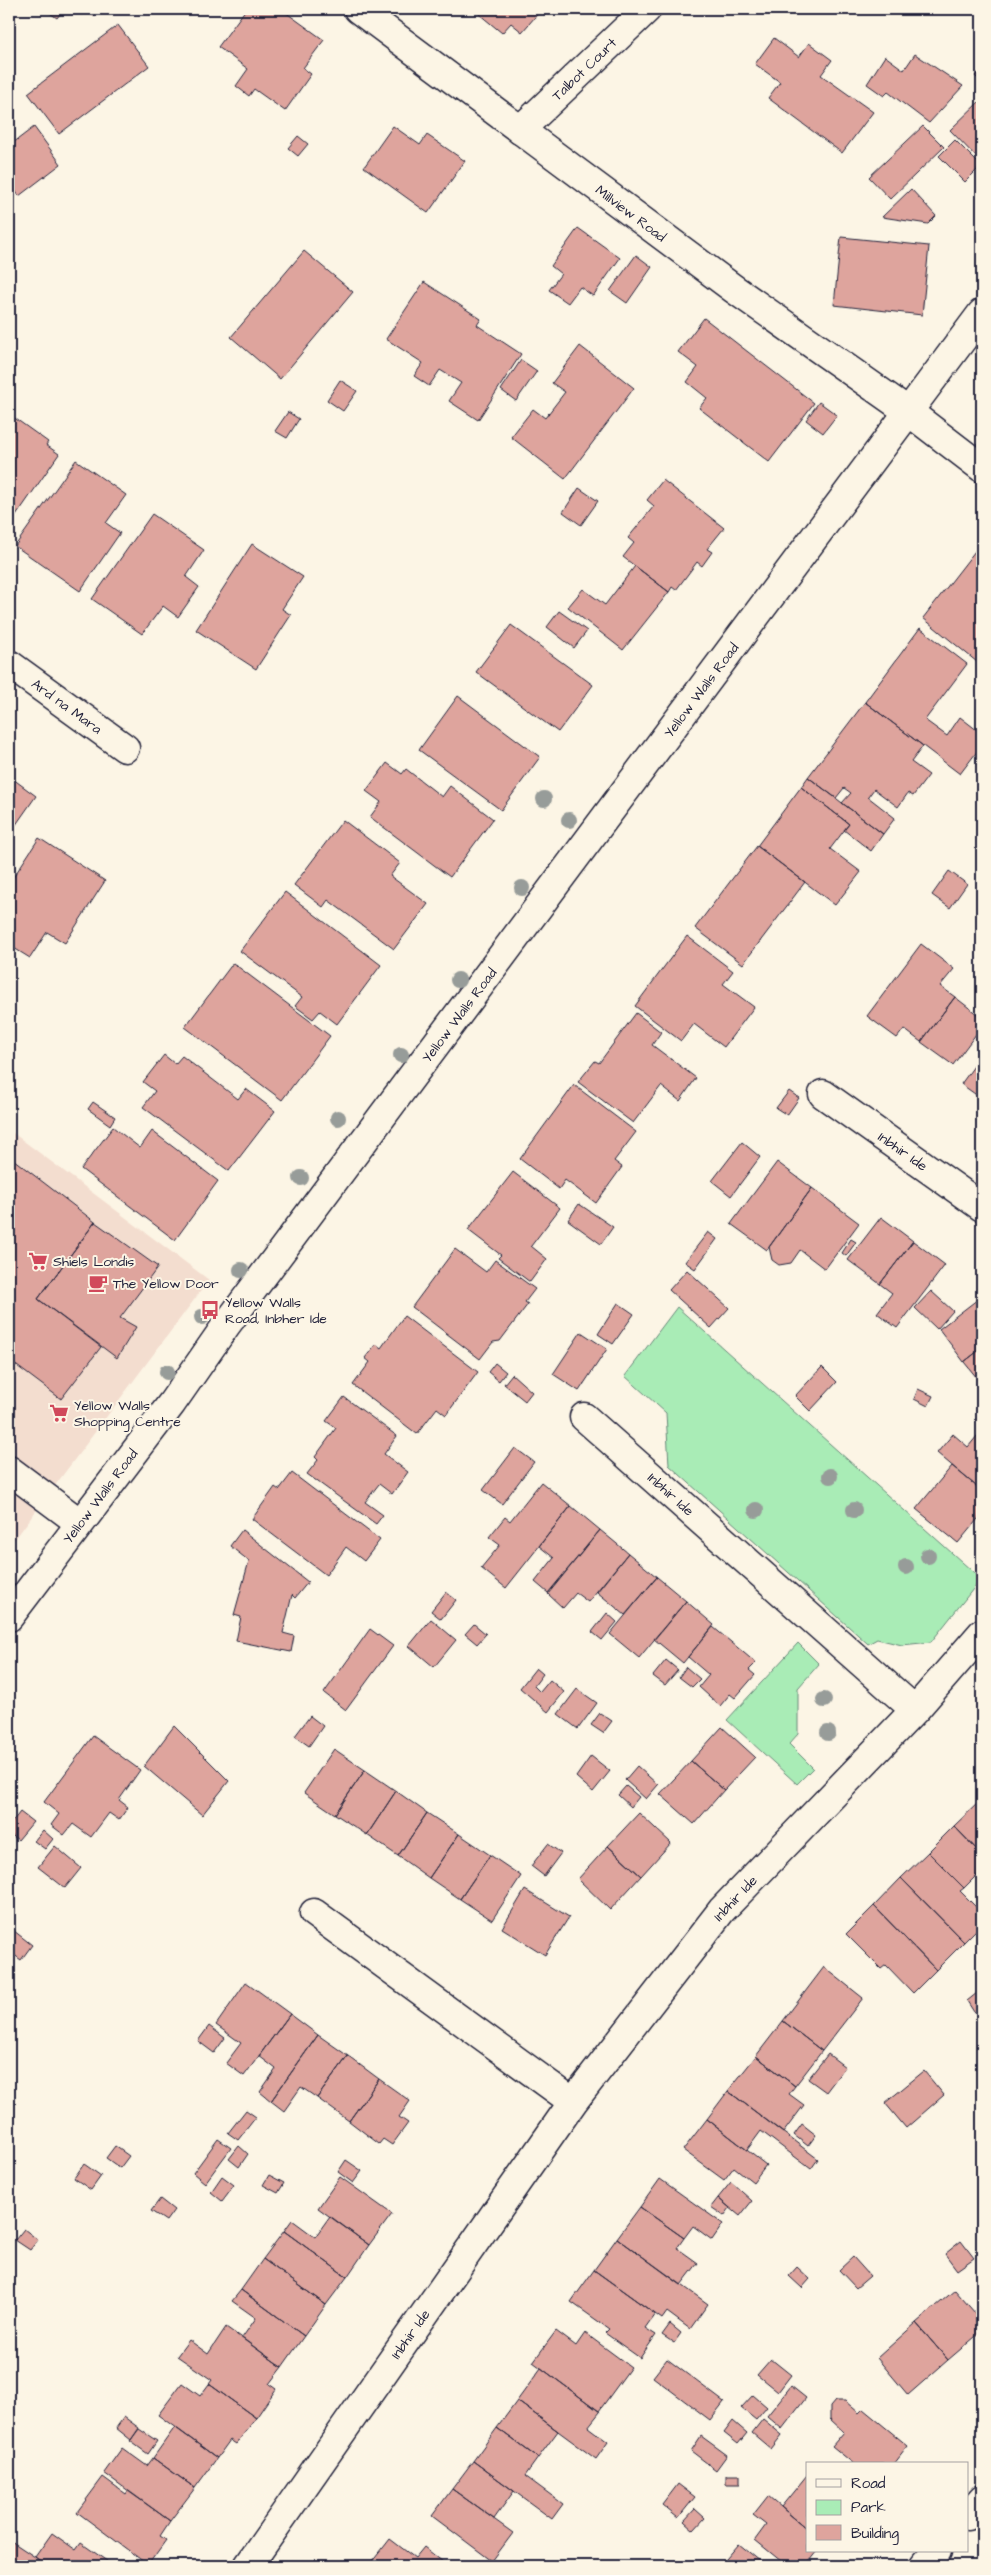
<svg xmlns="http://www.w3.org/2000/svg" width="991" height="2575" font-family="'Architects Daughter',sans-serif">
<rect width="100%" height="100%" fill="#fcf5e5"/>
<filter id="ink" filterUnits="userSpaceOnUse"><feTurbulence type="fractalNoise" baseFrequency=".02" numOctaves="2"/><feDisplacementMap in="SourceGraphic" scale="10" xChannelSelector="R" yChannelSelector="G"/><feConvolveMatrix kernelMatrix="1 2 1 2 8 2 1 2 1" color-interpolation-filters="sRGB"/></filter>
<g filter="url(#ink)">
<path fill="#f3ddcf" d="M9 1130 209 1280 9 1547Z"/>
<path fill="#a9ecb6" stroke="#668778" d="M677 1307 981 1579 931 1642 902 1645 877 1639 868 1644 669 1465 666 1413 625 1376Z
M798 1643 819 1664 798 1688V1734L789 1744 813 1768 797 1784 727 1720Z"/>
<path fill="#dea49d" stroke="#22223b" d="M44 9H64L57 18Z
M73 9H105L93 16 86 10 82 15Z
M246 9H281L324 40 303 68 311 74 285 111 254 89 249 96 236 86 248 69 218 47Z
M473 9H542L522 32 511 23 502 33Z
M118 25 149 66 59 134 28 93Z
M774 38 799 57 809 43 832 60 821 75 873 112 842 153 768 98 780 82 755 64Z
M915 54 963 86 929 123 888 92 884 96 867 84 885 56 904 70Z
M982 69V83L975 76Z
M982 99V163L950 130Z
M393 126 420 145 427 135 465 161 428 213 364 167Z
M923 126 944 147 890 199 869 177Z
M34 127 61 164 19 196 9 182V146Z
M298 136 308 144 298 156 288 148Z
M955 140 981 166 965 182 939 156Z
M911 189 936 216 928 224 882 217Z
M578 228 620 258 593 296 580 287 568 303 549 290 561 274 551 266Z
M841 237 929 246 922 315 834 305Z
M304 251 353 292 280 379 231 337Z
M636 255 652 267 627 303 610 291Z
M424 282 481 319 477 325 521 354 478 420 449 401 461 383 440 370 429 386 414 376 423 363 386 339Z
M704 318 814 403 769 462 699 408 707 398 687 382 698 367 678 352Z
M580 346 634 388 565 479 511 437 533 409 545 418 565 392 552 383Z
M521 360 537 371 516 401 501 390Z
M340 380 357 391 343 411 327 400Z
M819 402 837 415 823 433 806 420Z
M288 412 299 419 287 438 275 431Z
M9 414 48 442 46 445 59 454 9 526Z
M76 460 126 495 106 523 120 533 80 591 15 546Z
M663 480 724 528 707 549 712 552 702 566 697 562 676 590 672 587 669 592 623 557 634 543 628 538 654 506 647 500Z
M579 488 598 501 581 525 563 512Z
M152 514 204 550 186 577 199 587 178 617 163 606 142 634 92 599Z
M982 542V656L977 662 923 618Z
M252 544 303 577 282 609 291 615 256 669 196 630Z
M635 566 669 592 623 650 568 607 583 589 605 605Z
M559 611 587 631 574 648 547 627Z
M511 625 593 685 558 732 476 672Z
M920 628 967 664 925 720 947 736 960 717 982 734V745L960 774 865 702Z
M458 696 540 757 501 810 419 750Z
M865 702 923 746 911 762 929 775 913 796 908 793 898 807 874 789 868 797 895 818 883 834 842 803 851 793 844 788 836 798 808 777Z
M387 763 402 774 406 769 442 797 450 786 493 819 450 877 370 817 381 802 366 791Z
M9 776 36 796 15 826 9 821Z
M808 777 883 834 871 851 844 830 849 824 801 787Z
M801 787 849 824 830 849 861 872 835 905 757 846Z
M343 820 400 863 390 876 428 904 394 949 328 900 323 907 294 885Z
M39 838 105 881 65 943 47 932 30 958 9 945V884Z
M757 846 805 882 743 964 695 928Z
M949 871 967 884 950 908 932 895Z
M285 892 381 965 337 1024 320 1011 313 1019 295 1006 302 997 240 951Z
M687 936 733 971 723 984 754 1007 724 1047 694 1024 681 1041 635 1006Z
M921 944 954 969 940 986 955 997 921 1042 904 1029 897 1038 867 1016Z
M233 963 330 1036 282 1100 185 1027Z
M955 997 982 1018V1026L953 1065 921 1042Z
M636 1013 661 1032 652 1045 696 1078 680 1101 661 1086 633 1123 578 1082 595 1061 599 1063Z
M164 1055 175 1064 182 1056 238 1099 246 1089 275 1111 229 1171 143 1107 155 1091 143 1082Z
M982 1055V1099L961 1084Z
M574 1085 636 1132 614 1161 622 1167 596 1203 565 1180 559 1189 520 1159Z
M789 1091 799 1098 787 1115 776 1108Z
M93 1102 115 1117 110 1125 88 1109Z
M113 1127 140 1148 152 1131 218 1181 175 1240 81 1169Z
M742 1142 760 1157 731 1196 712 1181Z
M9 1156 95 1222 38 1299 101 1347 61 1399 9 1360Z
M777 1162 812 1188 767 1250 731 1224Z
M513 1172 560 1208 531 1246 547 1259 530 1282 498 1258 501 1255 468 1230Z
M812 1188 859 1223 825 1269 800 1250 791 1263 779 1265 772 1260 769 1247Z
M579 1204 613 1227 601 1244 568 1220Z
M881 1217 913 1241 880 1284 848 1260Z
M95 1222 158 1267 120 1318 136 1327 117 1358 38 1299Z
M708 1232 717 1239 695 1269 685 1262Z
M851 1239 856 1242 846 1256 842 1253Z
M913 1241 945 1265 897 1328 877 1313 892 1293 880 1284Z
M455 1249 486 1272 495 1260 535 1289 525 1302 528 1304 500 1341 493 1342 480 1359 412 1307Z
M687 1270 729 1308 711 1328 669 1290Z
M931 1291 953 1311 937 1329 915 1308Z
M982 1296V1348L964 1362 939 1329Z
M618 1303 634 1314 613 1344 598 1334Z
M404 1316 478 1372 446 1415 437 1408 417 1434 353 1385 370 1362 365 1358 376 1344 381 1348Z
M581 1332 607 1349 579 1391 553 1374Z
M982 1348V1384L964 1362Z
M495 1363 506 1372 499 1381 488 1372Z
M822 1367 837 1382 810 1411 795 1396Z
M512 1374 532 1392 525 1401 504 1384Z
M918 1389 933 1396 928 1406 914 1399Z
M344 1397 397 1436 384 1454 408 1472 392 1494 379 1484 365 1502 383 1515 376 1524 307 1474 318 1460 315 1457 336 1428 326 1421Z
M982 1430V1491L937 1453 953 1434 968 1447Z
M515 1448 534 1462 502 1504 483 1490Z
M952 1466 982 1491V1514L958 1543 916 1509Z
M292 1473 380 1540 364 1561 346 1547 326 1575 252 1519 275 1487 279 1490Z
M541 1482 571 1506 506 1588 481 1568 500 1545 489 1537 505 1517 510 1521Z
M571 1506 600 1530 548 1593 535 1582 554 1558 539 1546Z
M242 1530 308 1582 295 1598 292 1595 283 1633 294 1636 291 1652 236 1641 241 1617 234 1615 249 1561 230 1546Z
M600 1530 628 1553 588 1602 576 1593 563 1608 548 1594Z
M628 1553 657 1577 625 1615 597 1592Z
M657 1577 686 1601 639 1658 610 1634Z
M446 1592 456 1600 441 1619 431 1611Z
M686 1601 714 1625 683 1663 654 1639Z
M607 1613 617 1622 602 1640 592 1632Z
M431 1619 456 1640 434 1667 409 1646Z
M474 1624 486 1634 477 1644 465 1634Z
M713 1627 756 1663 749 1670 755 1675 735 1698 730 1694 720 1706 699 1687 709 1675 688 1657Z
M370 1629 393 1646 346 1710 324 1693Z
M666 1660 678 1670 665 1685 653 1676Z
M686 1667 700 1679 692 1687 679 1677Z
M536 1668 543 1674 534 1686 540 1692 550 1680 564 1692 548 1712 520 1688Z
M577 1689 597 1703 578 1729 558 1714Z
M600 1713 612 1721 603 1733 591 1725Z
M310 1716 323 1726 309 1746 295 1736Z
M174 1726 229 1781 202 1815 144 1766Z
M722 1727 755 1757 724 1790 691 1761Z
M93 1736 140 1770 119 1800 128 1807 119 1820 109 1813 91 1837 73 1824 64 1835 51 1825 59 1814 44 1802Z
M334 1749 365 1770 335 1814 304 1793Z
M591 1756 610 1771 593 1792 576 1777Z
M691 1761 724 1790 694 1824 660 1794Z
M637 1766 658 1785 646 1799 625 1780Z
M365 1770 396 1791 367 1835 335 1814Z
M626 1786 639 1797 631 1807 618 1795Z
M396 1791 427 1813 398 1856 367 1835Z
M980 1801 982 1804V1855L954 1826Z
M20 1812 33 1822 18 1840 9 1833V1826Z
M427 1813 459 1834 429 1878 398 1856Z
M639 1813 671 1843 641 1876 608 1846Z
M954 1826 982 1855V1870L964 1888 928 1852Z
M43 1830 53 1839 45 1849 34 1841Z
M459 1834 490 1855 460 1899 429 1878Z
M548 1844 561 1853 544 1876 531 1866Z
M55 1846 81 1868 65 1888 38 1867Z
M608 1846 641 1876 610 1910 578 1879Z
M928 1852 964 1888 960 1891 982 1913V1924L964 1942 901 1878Z
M490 1855 521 1876 492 1920 460 1899Z
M901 1878 964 1942 936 1970 874 1906Z
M525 1890 569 1917 545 1955 502 1928Z
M874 1906 936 1970 913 1993 886 1965 881 1969 846 1934Z
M9 1922 11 1924 9 1927 32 1945 21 1960 9 1951Z
M824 1967 863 1998 822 2051 783 2021Z
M246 1982 290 2014 244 2076 226 2063 241 2043 216 2025Z
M982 1989V2006L974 2012 967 2001Z
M290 2014 318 2035 271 2101 260 2092 276 2069 259 2056Z
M783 2021 822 2051 795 2086 756 2056Z
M209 2026 225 2038 214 2053 198 2041Z
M318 2035 348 2056 317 2098 301 2087 284 2111 271 2101Z
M828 2054 845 2067 826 2092 808 2079Z
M348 2056 379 2079 349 2121 317 2098Z
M756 2056 795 2086 789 2094 804 2105 783 2133 728 2091Z
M924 2071 944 2095 906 2128 885 2103Z
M379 2079 410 2101 399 2117 408 2123 392 2145 383 2139 379 2144 349 2121Z
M728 2091 818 2159 811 2169 761 2131 747 2150 707 2119Z
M246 2110 256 2117 238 2140 228 2133Z
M707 2119 766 2165 753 2182 734 2167 724 2180 683 2150Z
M802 2124 816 2135 808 2146 794 2135Z
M218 2139 231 2148 205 2183 193 2173Z
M115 2146 129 2156 120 2168 106 2158Z
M239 2146 248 2154 239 2167 229 2159Z
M346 2160 362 2171 353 2183 338 2172Z
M84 2164 101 2176 91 2190 74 2178Z
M269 2175 284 2183 278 2193 263 2185Z
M222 2176 234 2185 222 2201 211 2192Z
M340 2177 392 2214 369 2245 318 2208Z
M660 2179 723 2224 712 2240 693 2226 684 2238 640 2207Z
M731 2182 752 2201 740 2216 718 2198Z
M718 2198 730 2208 724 2216 711 2207Z
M160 2199 174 2210 166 2221 151 2211Z
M640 2207 684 2238 677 2248 698 2263 681 2285 617 2238Z
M330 2216 369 2245 347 2277 284 2231 292 2220 315 2237Z
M24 2229 38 2240 30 2250 15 2240Z
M284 2231 347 2277 326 2305 263 2259Z
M617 2238 708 2304 690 2329 667 2312 662 2319 594 2270Z
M961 2241 974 2258 957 2270 945 2254Z
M853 2257 870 2276 856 2288 839 2270Z
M263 2259 326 2305 304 2336 241 2290Z
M797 2267 810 2279 802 2288 789 2276Z
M594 2270 655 2314 645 2328 656 2335 640 2358 605 2333 609 2329 571 2302Z
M241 2290 304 2336 282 2367 242 2338 256 2318 232 2301Z
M955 2290 982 2321V2331L948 2360 916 2323Z
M916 2323 948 2360 908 2395 877 2358Z
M670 2324 681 2333 674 2343 662 2335Z
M226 2327 282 2367 269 2384 276 2389 256 2418 209 2384 212 2380 177 2356 189 2340 208 2354Z
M556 2331 576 2346 585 2333 631 2367 599 2411 533 2362Z
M667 2359 724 2402 710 2420 653 2377Z
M771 2359 791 2375 778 2392 757 2375Z
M541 2368 600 2412 588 2427 608 2442 596 2459 517 2401Z
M182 2383 200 2396 209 2384 256 2418 236 2444 230 2440 217 2458 158 2415Z
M791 2386 806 2398 782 2429 767 2416Z
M753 2395 767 2407 756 2420 741 2408Z
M517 2401 558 2431 538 2458 497 2428Z
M835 2401H845L859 2413 863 2409 908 2446 894 2464H854L832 2446 844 2432 830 2419V2407Z
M124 2417 139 2428 131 2440 116 2428Z
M763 2419 782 2435 771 2449 752 2433Z
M733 2421 747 2433 738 2444 724 2433Z
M175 2427 217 2458 195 2488 153 2458Z
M497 2428 538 2458 525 2476 563 2504 552 2519 473 2461Z
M139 2429 157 2441 148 2454 130 2441Z
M701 2436 727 2455 716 2470 691 2451Z
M122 2448 147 2466 153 2458 195 2488 170 2521 104 2473Z
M473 2461 514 2491 494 2519 452 2489Z
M726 2475H740V2484H726Z
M807 2475V2529L781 2507Z
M103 2477 126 2494 128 2491 170 2521 160 2536 166 2540 148 2565 77 2512Z
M678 2484 695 2497 678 2518 662 2505Z
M452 2489 513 2533 492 2561 432 2516Z
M768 2496 807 2529V2551H817L805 2566H787L755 2540 766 2525 753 2515Z
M695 2509 705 2518 694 2530 684 2521Z
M52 2533 76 2550 81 2543 114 2566H47L35 2557Z
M390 2539 415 2558 424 2547 448 2566H369Z
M11 2541 35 2557 47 2566H15L9 2562Z
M739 2544 766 2566H720Z
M698 2562H706L711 2566H695Z"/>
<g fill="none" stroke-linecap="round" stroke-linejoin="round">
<g stroke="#22223b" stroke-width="31">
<path id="street" d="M520 130 647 9
M9 664 125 748
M823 1094 982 1207
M584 1417 915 1710
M9 1470 80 1523
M314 1913 573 2102
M967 2516 982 2499
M248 2566 573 2102 722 1910 915 1710 982 1633
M924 2566 937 2551"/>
</g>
<g stroke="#22223b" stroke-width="31">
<path id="secondary" d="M358 9 734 289 909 412 982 468
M9 1617 172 1403 227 1324 982 313"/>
</g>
<use href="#street" stroke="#fcf5e5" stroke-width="28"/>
<use href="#secondary" stroke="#fcf5e5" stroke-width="28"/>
</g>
<g fill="#979c99">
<circle cx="544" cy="799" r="8"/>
<circle cx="569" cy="820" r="8"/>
<circle cx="522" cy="888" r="8"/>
<circle cx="458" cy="980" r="8"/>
<circle cx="401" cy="1055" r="8"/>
<circle cx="338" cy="1118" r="8"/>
<circle cx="301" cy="1178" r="8"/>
<circle cx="241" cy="1270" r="8"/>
<circle cx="202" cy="1317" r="8"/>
<circle cx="167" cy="1372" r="8"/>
<circle cx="830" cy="1476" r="8"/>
<circle cx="756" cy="1510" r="8"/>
<circle cx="854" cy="1510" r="8"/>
<circle cx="928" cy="1556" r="8"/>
<circle cx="906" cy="1567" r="8"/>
<circle cx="824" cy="1700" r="8"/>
<circle cx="828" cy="1733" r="8"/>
</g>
</g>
<defs>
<g id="supermarket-bare" transform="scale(1.5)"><path d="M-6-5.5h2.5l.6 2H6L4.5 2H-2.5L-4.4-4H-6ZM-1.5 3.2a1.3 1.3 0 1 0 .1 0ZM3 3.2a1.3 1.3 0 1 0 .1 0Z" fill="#d1495b" stroke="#fcf5e5" stroke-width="2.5" paint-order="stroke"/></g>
<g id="cafe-bare" transform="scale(1.5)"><path d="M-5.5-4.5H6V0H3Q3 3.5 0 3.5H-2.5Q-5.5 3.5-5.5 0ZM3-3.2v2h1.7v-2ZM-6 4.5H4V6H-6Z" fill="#d1495b" stroke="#fcf5e5" stroke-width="2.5" paint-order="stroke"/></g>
<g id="bus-bare" transform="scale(1.5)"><path d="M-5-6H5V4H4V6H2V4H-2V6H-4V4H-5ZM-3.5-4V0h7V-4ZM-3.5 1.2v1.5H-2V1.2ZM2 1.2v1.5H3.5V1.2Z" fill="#d1495b" stroke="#fcf5e5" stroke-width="2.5" paint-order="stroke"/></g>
</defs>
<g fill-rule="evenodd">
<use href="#supermarket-bare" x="38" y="1261"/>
<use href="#cafe-bare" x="98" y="1283"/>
<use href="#bus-bare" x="210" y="1310"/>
<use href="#supermarket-bare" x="59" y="1413"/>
</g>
<g text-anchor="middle" stroke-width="4" stroke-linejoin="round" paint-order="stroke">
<g font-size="14" fill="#22223b" stroke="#fcf5e5">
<text transform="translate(584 69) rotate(-44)" y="5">Talbot Court</text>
<text transform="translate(631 213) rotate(37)" y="5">Millview Road</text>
<text transform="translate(701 690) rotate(-53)" y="5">Yellow Walls Road</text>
<text transform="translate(67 706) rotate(36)" y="5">Ard na Mara</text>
<text transform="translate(459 1015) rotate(-53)" y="5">Yellow Walls Road</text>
<text transform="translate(903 1151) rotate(35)" y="5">Inbhir Ide</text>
<text transform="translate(671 1494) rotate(42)" y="5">Inbhir Ide</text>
<text transform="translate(100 1496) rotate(-53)" y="5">Yellow Walls Road</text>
<text transform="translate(735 1898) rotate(-47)" y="5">Inbhir Ide</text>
<text transform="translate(410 2334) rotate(-55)" y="5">Inbhir Ide</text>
</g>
<g font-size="14" fill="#22223b" stroke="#fcf5e5" text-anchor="start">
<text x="53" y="1266">Shiels Londis</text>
<text x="113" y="1288">The Yellow Door</text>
<text x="225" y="1307">Yellow Walls<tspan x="225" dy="16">Road, Inbher Ide</tspan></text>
<text x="74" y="1410">Yellow Walls<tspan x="74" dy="16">Shopping Centre</tspan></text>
</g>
</g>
<rect width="991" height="2575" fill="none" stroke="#fcf5e5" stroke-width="30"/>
<rect x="15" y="15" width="961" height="2545" fill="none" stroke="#22223b" stroke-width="2" filter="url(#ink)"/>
<rect x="806" y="2462" width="162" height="90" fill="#fcf5e5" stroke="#a5a1a1"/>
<rect x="816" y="2479" width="25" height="8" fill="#fcf5e5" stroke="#a5a1a1"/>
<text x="851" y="2488" font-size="15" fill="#22223b">Road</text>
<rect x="816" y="2500" width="25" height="15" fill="#a9ecb6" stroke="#a5a1a1"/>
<text x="851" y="2512" font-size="15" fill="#22223b">Park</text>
<rect x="816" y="2525" width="25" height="15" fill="#dea49d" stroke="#a5a1a1"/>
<text x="851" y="2538" font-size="15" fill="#22223b">Building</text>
</svg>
